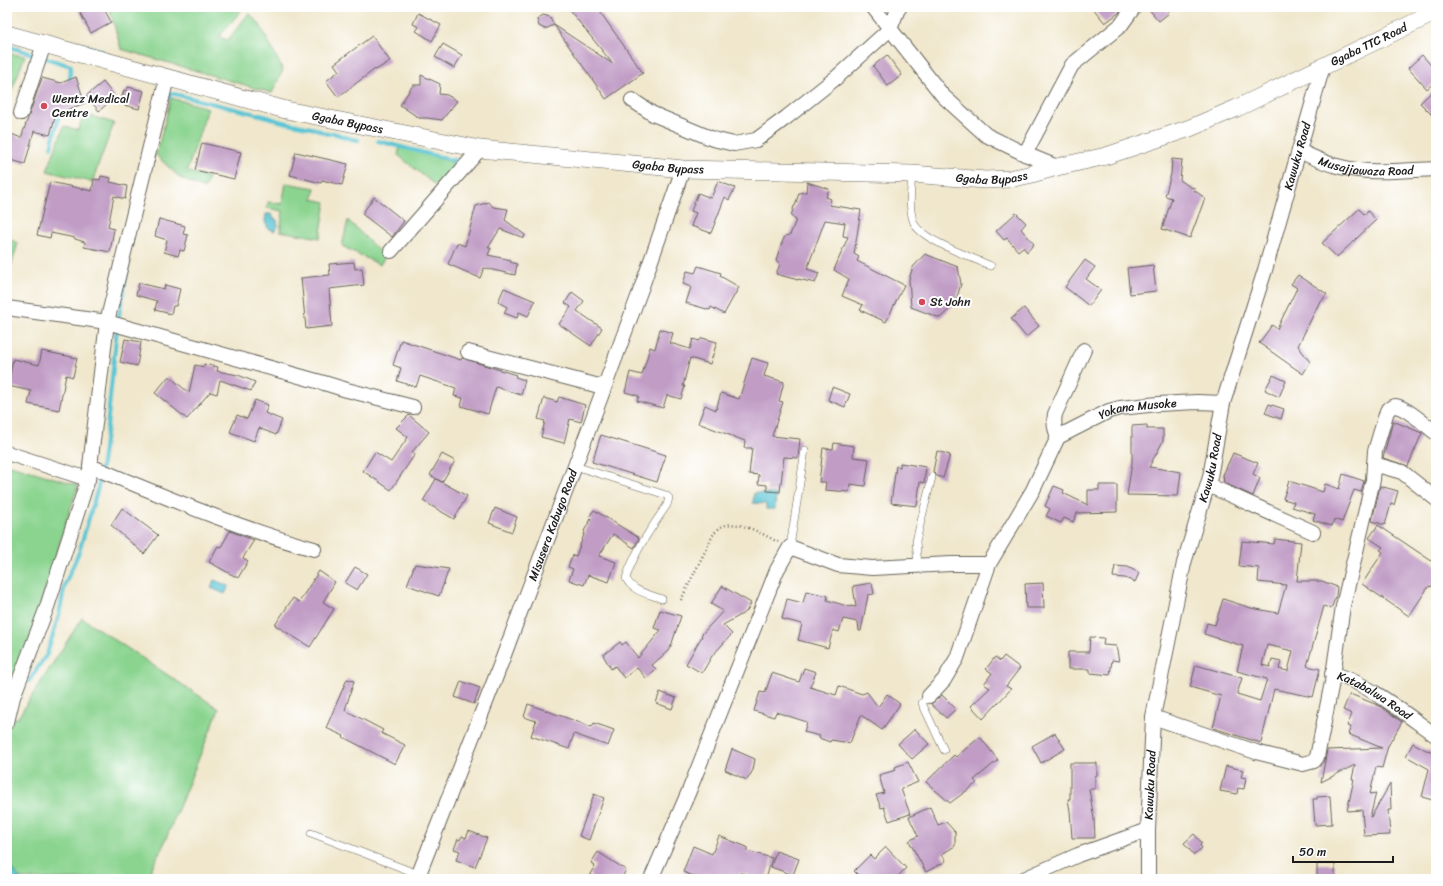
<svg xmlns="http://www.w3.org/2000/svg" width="1443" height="886" font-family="Sriracha,sans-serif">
<rect width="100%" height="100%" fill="#fff"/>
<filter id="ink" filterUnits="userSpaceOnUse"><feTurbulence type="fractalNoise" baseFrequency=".025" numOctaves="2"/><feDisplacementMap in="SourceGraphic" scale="8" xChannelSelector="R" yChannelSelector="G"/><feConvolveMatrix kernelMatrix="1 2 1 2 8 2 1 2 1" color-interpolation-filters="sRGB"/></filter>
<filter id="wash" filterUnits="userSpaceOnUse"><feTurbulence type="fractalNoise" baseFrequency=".012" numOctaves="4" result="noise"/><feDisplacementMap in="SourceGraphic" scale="16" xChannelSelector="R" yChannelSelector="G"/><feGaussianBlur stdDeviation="0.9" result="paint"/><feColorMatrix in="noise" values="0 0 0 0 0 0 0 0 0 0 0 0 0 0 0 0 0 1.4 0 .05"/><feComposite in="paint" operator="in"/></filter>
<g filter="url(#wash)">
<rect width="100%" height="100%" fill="#f0e7cc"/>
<path fill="#8bd490" stroke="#547856" d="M109 7H244L219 37 228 40 249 13 260 25 283 70 272 93 121 49Z
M7 53 25 56 7 103Z
M171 98 208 108 187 171 209 178 204 189 180 178 156 155Z
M84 114 114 123 92 182 47 171 64 126 78 130Z
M400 146 458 164 436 186 398 155Z
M286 183 315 188 313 199 326 202 320 238 280 231 283 211 267 208 268 202 282 204Z
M348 220 385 257 380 265 342 246Z
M7 238 18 243 7 280Z
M7 464 78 485 26 649 7 692Z
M82 618 219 709 163 846 146 879H7V713L17 719Z"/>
<path fill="#59c4d4" stroke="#3a7078" d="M266 214H271L273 218 277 220 278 227 274 231 268 228 265 222Z
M754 493 776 494 775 509H766V504L753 503Z
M214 580 229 586 225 594 211 588Z
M7 866H9L21 879H7Z"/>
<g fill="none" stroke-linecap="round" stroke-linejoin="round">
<path stroke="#59c4d4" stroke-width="4" d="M82 45 102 51
M7 46 71 66 69 84
M169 98 170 93 268 117 279 121 316 129 327 134 333 133 352 139 358 140
M378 141 448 159 465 162
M51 147 61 108
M118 322 128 263
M29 681 47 654 59 615 65 584 79 552 99 484 107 427 117 328"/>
</g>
<g id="blocks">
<path fill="#c19dc6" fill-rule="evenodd" d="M77 7H103L111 22 91 33Z
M567 7H591L595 12 598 9 643 73 606 99 554 25 613 64Z
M1092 7H1124L1120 12 1105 23Z
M1147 7H1164L1169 13 1159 21Z
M418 13 441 25 432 41 416 31 419 27 413 24Z
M543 15 550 17 554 25 545 29 539 26 537 19Z
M372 36 390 61 376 70 375 69 338 97 326 81 339 71 334 64Z
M443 44 462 55 454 68 435 57Z
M887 55 902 75 888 86 873 66Z
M1422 55 1436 71V81L1427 89 1408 68Z
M421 75 440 84 439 94 447 95 457 101 442 120 427 118H419L400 105 413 85H421Z
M76 77 85 103 56 114 50 135 34 131 25 164 7 159V132L21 138 42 78 61 83Z
M103 82 115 97 99 111 86 96Z
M128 87 144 91 139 109 120 104 124 90 127 91Z
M1436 88V119L1420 103Z
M202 143 241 152 234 179 195 170Z
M296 152 348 164 342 185 322 180 321 183 290 175Z
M1172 159 1182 160 1180 180 1190 187 1195 188 1194 190 1205 198 1190 238 1162 229 1172 198 1165 196 1171 174Z
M101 176 111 178 110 182 127 186 125 199 114 196 108 227 114 229 110 252 84 247 85 242 75 239V238L51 233 50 238 37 235 50 182 92 191 94 179 100 180Z
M718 181 735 188 729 200 725 197 711 233 691 226 696 213 691 211 698 193 711 198Z
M807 182 829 189 826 197 831 199 829 205 861 210 854 254 859 257 857 261 904 285 886 322 860 310 863 305 842 296 849 279 834 270 848 237 843 236 845 223 825 220 807 269 819 273 815 283 798 279V280L776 274 780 264 776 260 781 245 785 236 790 235 796 220 791 216 794 206H795L799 193 806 192Z
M374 197 404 221 392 237 362 214Z
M489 202 493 207 508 209 505 220 525 235 524 238 500 229 488 248H491L488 255 511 260 510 262 517 264 515 275 484 268 480 278 448 264 457 243 465 246 476 206Z
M1359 209 1365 215 1368 211 1376 220 1337 257 1322 243Z
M1016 213 1026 223 1021 229 1034 244 1027 252 1023 247 1018 251 1007 238 1004 240 996 231Z
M159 219 185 226 183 234 188 235 184 251 180 250 178 256 164 252 167 240 155 236Z
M925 254 958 267 961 284 955 304 940 318 911 307 909 279 913 267Z
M1085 260 1095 267 1086 279 1101 290 1089 306 1065 287Z
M354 262 355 269 362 268 364 285 329 289 332 326 306 329 301 278 330 275 329 264Z
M1153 265 1156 291 1130 294 1127 268Z
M698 266 721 273 720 276 739 287 724 314 711 307 710 310 686 303 691 287 683 284 687 271 695 273Z
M1298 275 1327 294 1321 302 1320 301 1298 346 1310 362 1303 374 1259 343 1272 325 1277 329 1297 288 1291 284Z
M139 283 164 289 165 285 180 289 176 306H173L171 314 155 310 157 301 136 295Z
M504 288 535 301 528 316 519 312 517 318 504 313 507 307 498 302Z
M572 292 584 301 577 311 602 328 591 346 559 324 571 307 565 303Z
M1024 308 1039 326 1026 337 1011 319Z
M660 329 673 333 670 343 690 349 693 339 699 341 702 338 717 342 710 364 690 358 683 386H685L681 399 667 395 663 408 637 401 639 396 625 392 630 372 642 375 650 347 655 349Z
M125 339 141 342 137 366 120 362Z
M401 340 461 360 462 358 516 375 515 377 525 380 521 395 496 387 488 414 461 406 463 398 454 396 456 388 420 376 416 387 397 381 401 368 393 365Z
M42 351 77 358 73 377 66 375 59 410 28 404 31 391 8 386 13 359 39 365Z
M752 358 768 363 764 376 784 382 779 401 783 402 772 436 800 439 798 458 784 457 780 492 767 491V485L758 484 759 475 749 474 752 448H744L745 441 698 423 705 405 716 410 721 393 739 399Z
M204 364 218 367 217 371 238 375 255 382 251 391 220 380 217 394 210 392 187 419 155 393 169 376 189 393 195 365 204 367Z
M1273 375 1286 381 1279 397 1265 390Z
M832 387 850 394 845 407 828 400Z
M559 397 585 405 581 422 570 419 564 443 541 437 545 421 538 419 544 398 557 402Z
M255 400 268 405 265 413 282 420 276 435 259 428 254 441 230 432 237 415 247 419Z
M1269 404 1284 409 1281 419 1265 413Z
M409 415 429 432 412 452 415 454 391 490 363 471 375 452 391 462 408 437 396 428Z
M1393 421 1422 433 1408 466 1383 458Z
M1147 425V429H1163V441L1149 467 1181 472 1178 496 1127 495 1132 463V426Z
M601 435 666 455 657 482 592 462Z
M834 443 854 446 853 457 869 459 865 486 850 484 849 492 825 490 826 482H819L823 448 833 449Z
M937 451 950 455 943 478 937 476 933 472Z
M1233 453 1258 463 1253 474 1260 478 1253 496 1224 483 1223 475Z
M442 454 455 461 442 482 430 475Z
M900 463 926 467 924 483 920 482 917 506 891 503 896 466 900 467Z
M1343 474 1364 481 1361 492 1354 490 1342 522 1334 519 1332 526 1313 520 1315 514 1292 507 1294 502 1283 499 1289 481 1323 492 1325 484 1339 489Z
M436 479 467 496 454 519 423 501Z
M1099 485H1117V512L1077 513 1073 522 1064 518 1061 523 1046 516 1050 509 1045 506 1054 486 1064 490 1063 493 1088 505V490H1099Z
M1380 486 1398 491 1394 505 1391 504 1385 525 1372 521Z
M122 508 158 535 144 554 111 525Z
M495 508 517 517 512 532 489 523Z
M594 510 639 538 634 548 613 534 599 556 616 562 609 582 588 575 584 585 569 580 573 569 568 567 573 555 576 556 585 532 584 531 591 519 589 517Z
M1378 525 1436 564V579L1431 587 1429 586 1409 616 1362 584 1383 552 1380 550 1383 547 1369 538Z
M230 531 254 540 243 558 248 561 238 578 209 562 218 546 221 547Z
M1275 539 1301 542 1297 581H1322L1337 587 1336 596 1331 609 1324 606 1307 666 1320 669 1313 697 1274 689 1261 743 1213 728 1221 696 1190 687 1196 665 1242 678 1237 694 1260 701 1267 679 1237 671 1243 646 1204 634 1207 623 1215 625 1223 599 1251 608 1278 613 1286 585 1258 582 1259 568 1239 566 1242 541 1274 544ZM1267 645 1293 651 1288 671 1279 669 1281 661 1272 659 1270 667 1262 665Z
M415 564 449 569 439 596 407 585Z
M1115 566 1128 567 1139 573 1135 582 1125 578 1113 577Z
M355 567 367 574 357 590 345 583Z
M319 571 335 582 323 602 334 609 310 647 275 625 293 598 299 602Z
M872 583 874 594 868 595 861 631H859L858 622 843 619 839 632 833 630 828 648 798 640 802 624 782 619 787 599 803 603 806 591 828 596 827 600 850 607V606L856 607 853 586Z
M1043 583 1044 608H1026L1025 584Z
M722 586 751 603 746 612 723 625 732 634 712 656 702 673 686 664 702 636 701 635 723 611 711 604Z
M660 610 681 616 671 646 668 651 652 665 656 669 646 678 637 668 624 678 615 666 611 669 603 655 620 642 622 645 626 642 638 658 661 630 654 628Z
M1090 637 1104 638 1103 645 1116 646 1119 661 1112 660 1110 675 1090 673V669H1068V652H1089Z
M1004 656 1020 668 1006 686 1011 689 983 719 971 706 990 688 984 684 992 673 986 669 995 657 1000 661Z
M804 668 816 672 810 687 836 695 839 686 862 694 867 692 878 707 887 694 900 704 882 730 861 715 850 743 831 740 830 742 819 738 820 736 804 732 807 722 776 712 774 717 754 711 760 692 765 693 772 673 799 682Z
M347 679 354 681 345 710 383 730 381 733 405 745 395 764 343 737 344 736 326 728Z
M461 681 480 688 474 704 455 697Z
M660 692 676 698 672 709 656 703Z
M1350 694 1380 706 1402 722 1388 746 1382 768 1376 767 1370 794 1376 793 1370 817H1371L1390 784 1391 810H1388L1390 835 1364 836 1362 810 1347 811 1354 779H1352L1355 765 1321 782 1327 750 1382 748 1348 734 1351 727 1347 726 1352 714 1343 710Z
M942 695 956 709 946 718 931 704Z
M528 704 592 727 594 723 614 730 608 746 574 734 569 749 531 736 536 721 524 717Z
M915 729 929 744 912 759 898 744Z
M1055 733 1065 749 1041 763 1032 746Z
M980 737 998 760 974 780 977 783 950 803 926 782 954 755 956 757Z
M1413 743 1426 750 1436 752V801L1422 797 1429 769 1406 756Z
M732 749 755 759 753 770 747 780 725 770Z
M908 762 918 782 901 789 910 814 889 821 884 807 881 808 876 795 884 793 879 775 896 770 895 767Z
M1070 763H1097V775L1095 776V789H1089L1094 819 1095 838H1072L1070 811 1068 799H1070Z
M1226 766 1243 770 1241 777 1246 778 1244 789 1238 788 1237 794 1220 791Z
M594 794 604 798 589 840 579 836Z
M1330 796 1332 824 1315 825 1313 799H1317V797Z
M930 807 938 825 946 822 955 832V846L942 854 946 861 926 872 909 841 918 836 909 817Z
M469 831 487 838 475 867 456 860 460 851 454 849 458 839 460 840 462 836 466 838Z
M1194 834 1202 843 1200 845 1202 848 1194 855 1184 843Z
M719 836 747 847V851L772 858 766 879 740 873 738 879H701L683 872 693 846 712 854Z
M886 847 906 868 895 879H862L854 871 870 855 874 859Z
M776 851 799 859 793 875 771 867Z
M598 852 626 870 621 879H590L592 875 590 874 595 866 591 863Z
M1317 864H1335V879H1317Z"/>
</g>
</g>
<g filter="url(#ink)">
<use href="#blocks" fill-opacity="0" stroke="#66635a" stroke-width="1"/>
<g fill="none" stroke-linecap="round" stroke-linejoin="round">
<g stroke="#66635a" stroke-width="8">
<path id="service" d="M912 174C911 190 908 208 914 223 921 240 974 258 991 266
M575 466 666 495 669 498 667 505C651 528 635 551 626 578 632 592 649 594 662 599
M790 547 805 450
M918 566 916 541 932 477
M929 696 922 703 944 750
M311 833 418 874"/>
</g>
<g stroke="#66635a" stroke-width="16">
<g id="minor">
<path d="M873 7 943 96 986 135 1025 154 1057 167"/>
<path d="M632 100 653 114 713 139 734 144 756 140 787 117 837 77 890 29 898 9 900 7"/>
<path d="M21 113 44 44"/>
<path id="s1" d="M1299 151C1311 156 1324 163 1337 166 1369 175 1403 170 1436 169"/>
<path d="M1025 154 1072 65 1121 25 1134 7"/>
<path d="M391 251 480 149"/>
<path d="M7 308 107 322 167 78"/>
<path d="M468 352 603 387"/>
<path id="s2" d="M1058 437 1109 411 1120 408 1158 404 1197 402 1223 403"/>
<path d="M1058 437C1055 429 1053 423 1055 414L1084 350"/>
<path d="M7 453 88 479 90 470"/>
<path d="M1374 464 1402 472 1436 499"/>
<path d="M1208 485 1313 532"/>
<path d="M314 549C237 528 163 496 90 466L107 322 324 383 347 390 413 407"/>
<path id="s3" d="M1332 674C1364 680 1408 716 1435 735"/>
<path d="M929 696 944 680 957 658 989 564"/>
<path d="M1153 717 1256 752 1303 764 1314 761 1317 757 1332 682 1343 606 1373 480 1375 451 1387 411C1389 409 1392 406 1395 406 1406 407 1427 426 1436 433"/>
<path d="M7 722 13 697 47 607 88 479"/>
<path id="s4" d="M417 879 495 679 575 466 641 289 683 169"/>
<path d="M651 879 689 791 777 570 790 547 838 565 872 568 951 564H989L1033 490 1058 437"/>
<path d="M1024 879 1078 855 1148 830"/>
<path id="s5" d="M1148 879V830L1153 717 1184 563 1210 477 1223 403 1265 270 1323 66"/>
</g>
</g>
<g stroke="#66635a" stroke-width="18">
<g id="tertiary">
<path id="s6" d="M7 34 286 110 480 149 683 169 912 174 985 180 1009 179 1028 175 1057 167 1106 156 1190 128 1237 108 1436 12"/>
</g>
</g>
<path stroke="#66635a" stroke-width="2.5" stroke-dasharray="1 3" stroke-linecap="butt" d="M681 600 714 533C716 532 719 528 721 527 737 518 764 535 778 542"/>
<use href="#service" stroke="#fff" stroke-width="7"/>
<use href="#minor" stroke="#fff" stroke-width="14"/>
<use href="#tertiary" stroke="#fff" stroke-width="17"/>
</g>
</g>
<g fill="#d1495b" stroke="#fff" stroke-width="1.5">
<circle cx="44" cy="106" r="4"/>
<circle cx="922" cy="302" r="4"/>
</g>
<g text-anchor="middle" stroke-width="4" stroke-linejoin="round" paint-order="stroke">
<g font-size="12" fill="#1c1c1c" stroke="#fff">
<text dy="4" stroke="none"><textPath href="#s6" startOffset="1403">Ggaba TTC Road</textPath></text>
<text dy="4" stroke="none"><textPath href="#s6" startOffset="352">Ggaba Bypass</textPath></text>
<text dy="4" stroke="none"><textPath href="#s5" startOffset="742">Kawuku Road</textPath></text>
<text dy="4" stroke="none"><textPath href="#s1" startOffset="70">Musajjawaza Road</textPath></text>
<text dy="4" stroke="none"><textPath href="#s6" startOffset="676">Ggaba Bypass</textPath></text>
<text dy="4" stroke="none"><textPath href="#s6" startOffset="1000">Ggaba Bypass</textPath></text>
<text dy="4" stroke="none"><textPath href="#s2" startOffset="86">Yokana Musoke</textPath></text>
<text dy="4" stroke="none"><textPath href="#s5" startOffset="418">Kawuku Road</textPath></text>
<text dy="4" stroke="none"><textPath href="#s4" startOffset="379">Misusera Kabugo Road</textPath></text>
<text dy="4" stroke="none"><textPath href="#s3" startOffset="48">Katabalwa Road</textPath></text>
<text dy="4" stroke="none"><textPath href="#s5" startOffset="94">Kawuku Road</textPath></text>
</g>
<g font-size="12" fill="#1c1c1c" stroke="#fff" text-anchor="start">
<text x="52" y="103">Wentz Medical<tspan x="52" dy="14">Centre</tspan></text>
<text x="930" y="306">St John</text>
</g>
</g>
<rect width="1443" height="886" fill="none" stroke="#fff" stroke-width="24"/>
<path d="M1293 856v6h100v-6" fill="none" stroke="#1c1c1c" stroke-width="2"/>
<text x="1299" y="856" font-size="12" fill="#1c1c1c" stroke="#ffffff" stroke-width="3" paint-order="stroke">50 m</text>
</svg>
